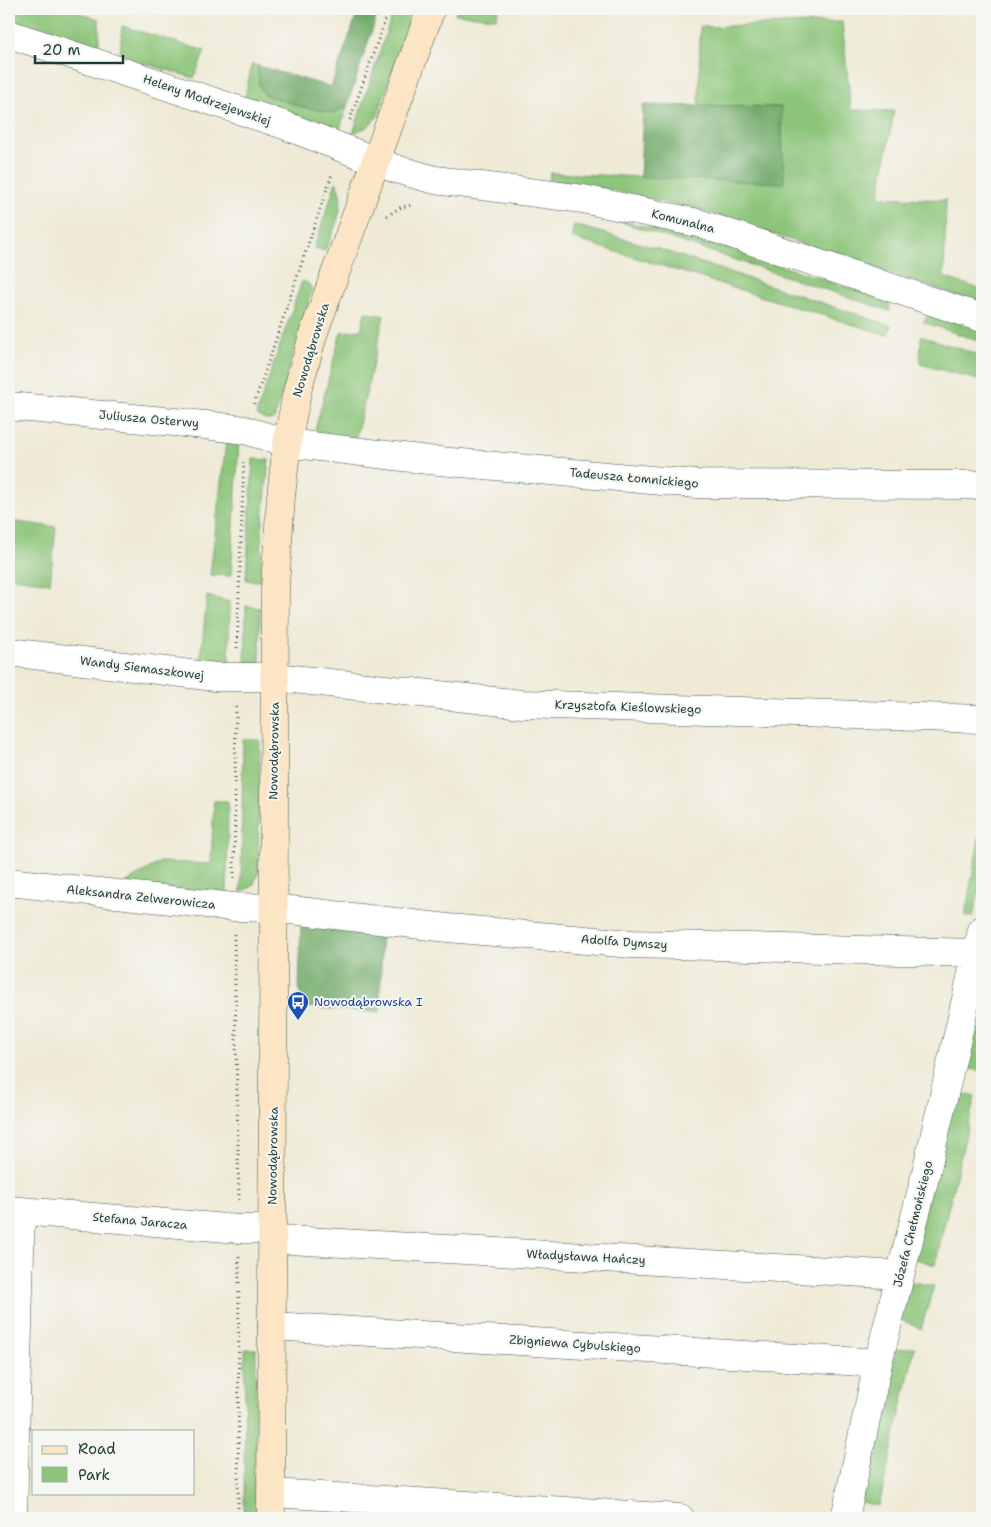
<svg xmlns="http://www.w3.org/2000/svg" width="991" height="1527" font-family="'Shantell Sans',sans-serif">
<rect width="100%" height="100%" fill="#f6f6f2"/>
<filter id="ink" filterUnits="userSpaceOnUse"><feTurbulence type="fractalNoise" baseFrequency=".02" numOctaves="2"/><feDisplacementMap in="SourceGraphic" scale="10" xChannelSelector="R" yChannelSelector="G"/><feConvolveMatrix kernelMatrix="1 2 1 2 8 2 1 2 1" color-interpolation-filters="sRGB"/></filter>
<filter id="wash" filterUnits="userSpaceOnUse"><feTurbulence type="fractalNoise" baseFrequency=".0096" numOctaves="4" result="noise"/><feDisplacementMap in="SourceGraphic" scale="20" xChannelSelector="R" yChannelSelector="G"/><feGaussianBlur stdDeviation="1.12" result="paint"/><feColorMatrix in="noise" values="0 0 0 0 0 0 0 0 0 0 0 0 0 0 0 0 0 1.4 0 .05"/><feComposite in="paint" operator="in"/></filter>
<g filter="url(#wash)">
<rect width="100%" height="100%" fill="#efead6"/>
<path fill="#8cc579" stroke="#568156" d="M9 9H67L99 19V49L9 20Z
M394 9H414L377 117 367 127 353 133Z
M457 9H499L496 18 455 14Z
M842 22 851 110 894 111 879 197 946 200 944 277 982 290V304L713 214 616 191 549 180 550 173 784 183 781 107 699 105 700 27Z
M122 26 205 51 194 78 120 56Z
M252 64 258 66 257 73 334 113 347 106 339 132 245 97Z
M336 182C348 205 334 228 325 251L314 248Z
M612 219 696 238 889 301 890 311Z
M574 225 656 248 892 326 887 335 571 238Z
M302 281 308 283 312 289 274 420H266L256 415Z
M365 312 384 316 355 441 314 434 341 332 361 330Z
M929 314 982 331V342L923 322Z
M921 336 982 356V381L920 364Z
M227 433 239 441 231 576 210 575Z
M253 459 269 460 262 530 261 581 246 580Z
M9 521 56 527 50 583 9 577Z
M207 596 230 602 229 670 200 668Z
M246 606 260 608V667L245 668Z
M243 740H260L258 874 253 886 241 892Z
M214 801H228L227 894 122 885 160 862 211 864Z
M982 822V878L973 917 965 916Z
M970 1028 982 1030V1071L960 1067Z
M954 1093 975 1096 935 1265 913 1258Z
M907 1281 934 1286 921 1329 900 1319Z
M915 1347 879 1506 857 1501 892 1351Z
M245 1349H256V1518H244Z"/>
<path fill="#71aa69" stroke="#48744e" d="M359 9H379L347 106 334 113 306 108 265 95 259 85 258 66 331 87Z
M643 105 781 107 784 183 640 177Z
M301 919 382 926 380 1012 304 1007 299 987Z"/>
</g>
<g filter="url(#ink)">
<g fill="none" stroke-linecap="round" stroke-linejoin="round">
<g stroke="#3e574c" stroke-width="29">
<path id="street" d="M9 34 284 125 396 169 435 180 583 199 698 223 982 318
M9 406 205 425 245 430 287 443 428 460 696 484 982 485
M9 652 215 677H275L522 704 982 719
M9 882 234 907 273 908 448 928 632 944 977 953
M9 1210 239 1229H272
M272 1239 900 1275
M272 1326 878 1363
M272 1493 680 1518
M13 1518 21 1211
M845 1518 878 1363 925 1177 982 930"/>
</g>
<g stroke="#3e574c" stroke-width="29">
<path id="secondary" d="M271 1518 275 587 281 496 287 443 298 388 314 332 431 9"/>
</g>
<path stroke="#3e574c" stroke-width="3" stroke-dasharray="1 4" stroke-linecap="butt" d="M350 120 389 9
M387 216 401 207 413 205
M254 404 332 174
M237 648 244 459
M234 878 236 704
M234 934 239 1200
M238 1518 239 1256"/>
<use href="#street" stroke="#fff" stroke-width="28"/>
<use href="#secondary" stroke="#fce5c4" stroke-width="28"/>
</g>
</g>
<defs>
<g id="bus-pin" transform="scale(1.125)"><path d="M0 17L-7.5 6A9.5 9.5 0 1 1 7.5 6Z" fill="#1a4fb4" stroke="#f6f6f2"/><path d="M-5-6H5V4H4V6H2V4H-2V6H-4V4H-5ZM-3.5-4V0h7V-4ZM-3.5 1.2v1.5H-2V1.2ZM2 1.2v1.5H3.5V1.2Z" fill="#fff"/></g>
</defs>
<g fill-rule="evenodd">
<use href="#bus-pin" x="298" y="1002"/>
</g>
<g text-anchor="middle" stroke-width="4" stroke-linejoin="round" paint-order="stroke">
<g font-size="12" fill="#1f3d34" stroke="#f6f6f2">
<text transform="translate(207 100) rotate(19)" y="4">Heleny Modrzejewskiej</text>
<text transform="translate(683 221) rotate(14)" y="4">Komunalna</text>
<text transform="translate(311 350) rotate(-73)" y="4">Nowodąbrowska</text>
<text transform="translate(149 419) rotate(5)" y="4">Juliusza Osterwy</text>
<text transform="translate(634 478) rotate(5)" y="4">Tadeusza Łomnickiego</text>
<text transform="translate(142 668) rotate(7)" y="4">Wandy Siemaszkowej</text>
<text transform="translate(628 707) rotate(2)" y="4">Krzysztofa Kieślowskiego</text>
<text transform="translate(274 751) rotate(-89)" y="4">Nowodąbrowska</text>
<text transform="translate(141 897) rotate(6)" y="4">Aleksandra Zelwerowicza</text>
<text transform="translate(624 942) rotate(4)" y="4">Adolfa Dymszy</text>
<text transform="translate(273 1156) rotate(-89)" y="4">Nowodąbrowska</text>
<text transform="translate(140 1221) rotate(5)" y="4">Stefana Jaracza</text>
<text transform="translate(913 1224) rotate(-76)" y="4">Józefa Chełmońskiego</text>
<text transform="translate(586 1257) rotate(3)" y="4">Władysława Hańczy</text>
<text transform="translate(575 1344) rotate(4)" y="4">Zbigniewa Cybulskiego</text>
</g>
<g font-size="12" fill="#164399" stroke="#f6f6f2" text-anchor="start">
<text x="314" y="1006">Nowodąbrowska I</text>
</g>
</g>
<rect width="991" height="1527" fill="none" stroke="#f6f6f2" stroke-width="30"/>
<rect x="32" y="1430" width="162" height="65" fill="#f6f6f2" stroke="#a0aca6"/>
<rect x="42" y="1446" width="25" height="8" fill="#fce5c4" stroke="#a0aca6"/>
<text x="78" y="1454" font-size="15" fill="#1f3d34">Road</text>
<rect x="42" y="1467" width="25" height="15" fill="#8cc579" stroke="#a0aca6"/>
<text x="78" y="1480" font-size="15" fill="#1f3d34">Park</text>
<path d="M35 55v8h88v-8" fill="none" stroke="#1f3d34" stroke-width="2.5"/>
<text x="42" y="55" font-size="15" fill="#1f3d34" stroke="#f6f6f2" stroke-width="4" paint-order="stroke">20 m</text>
</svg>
